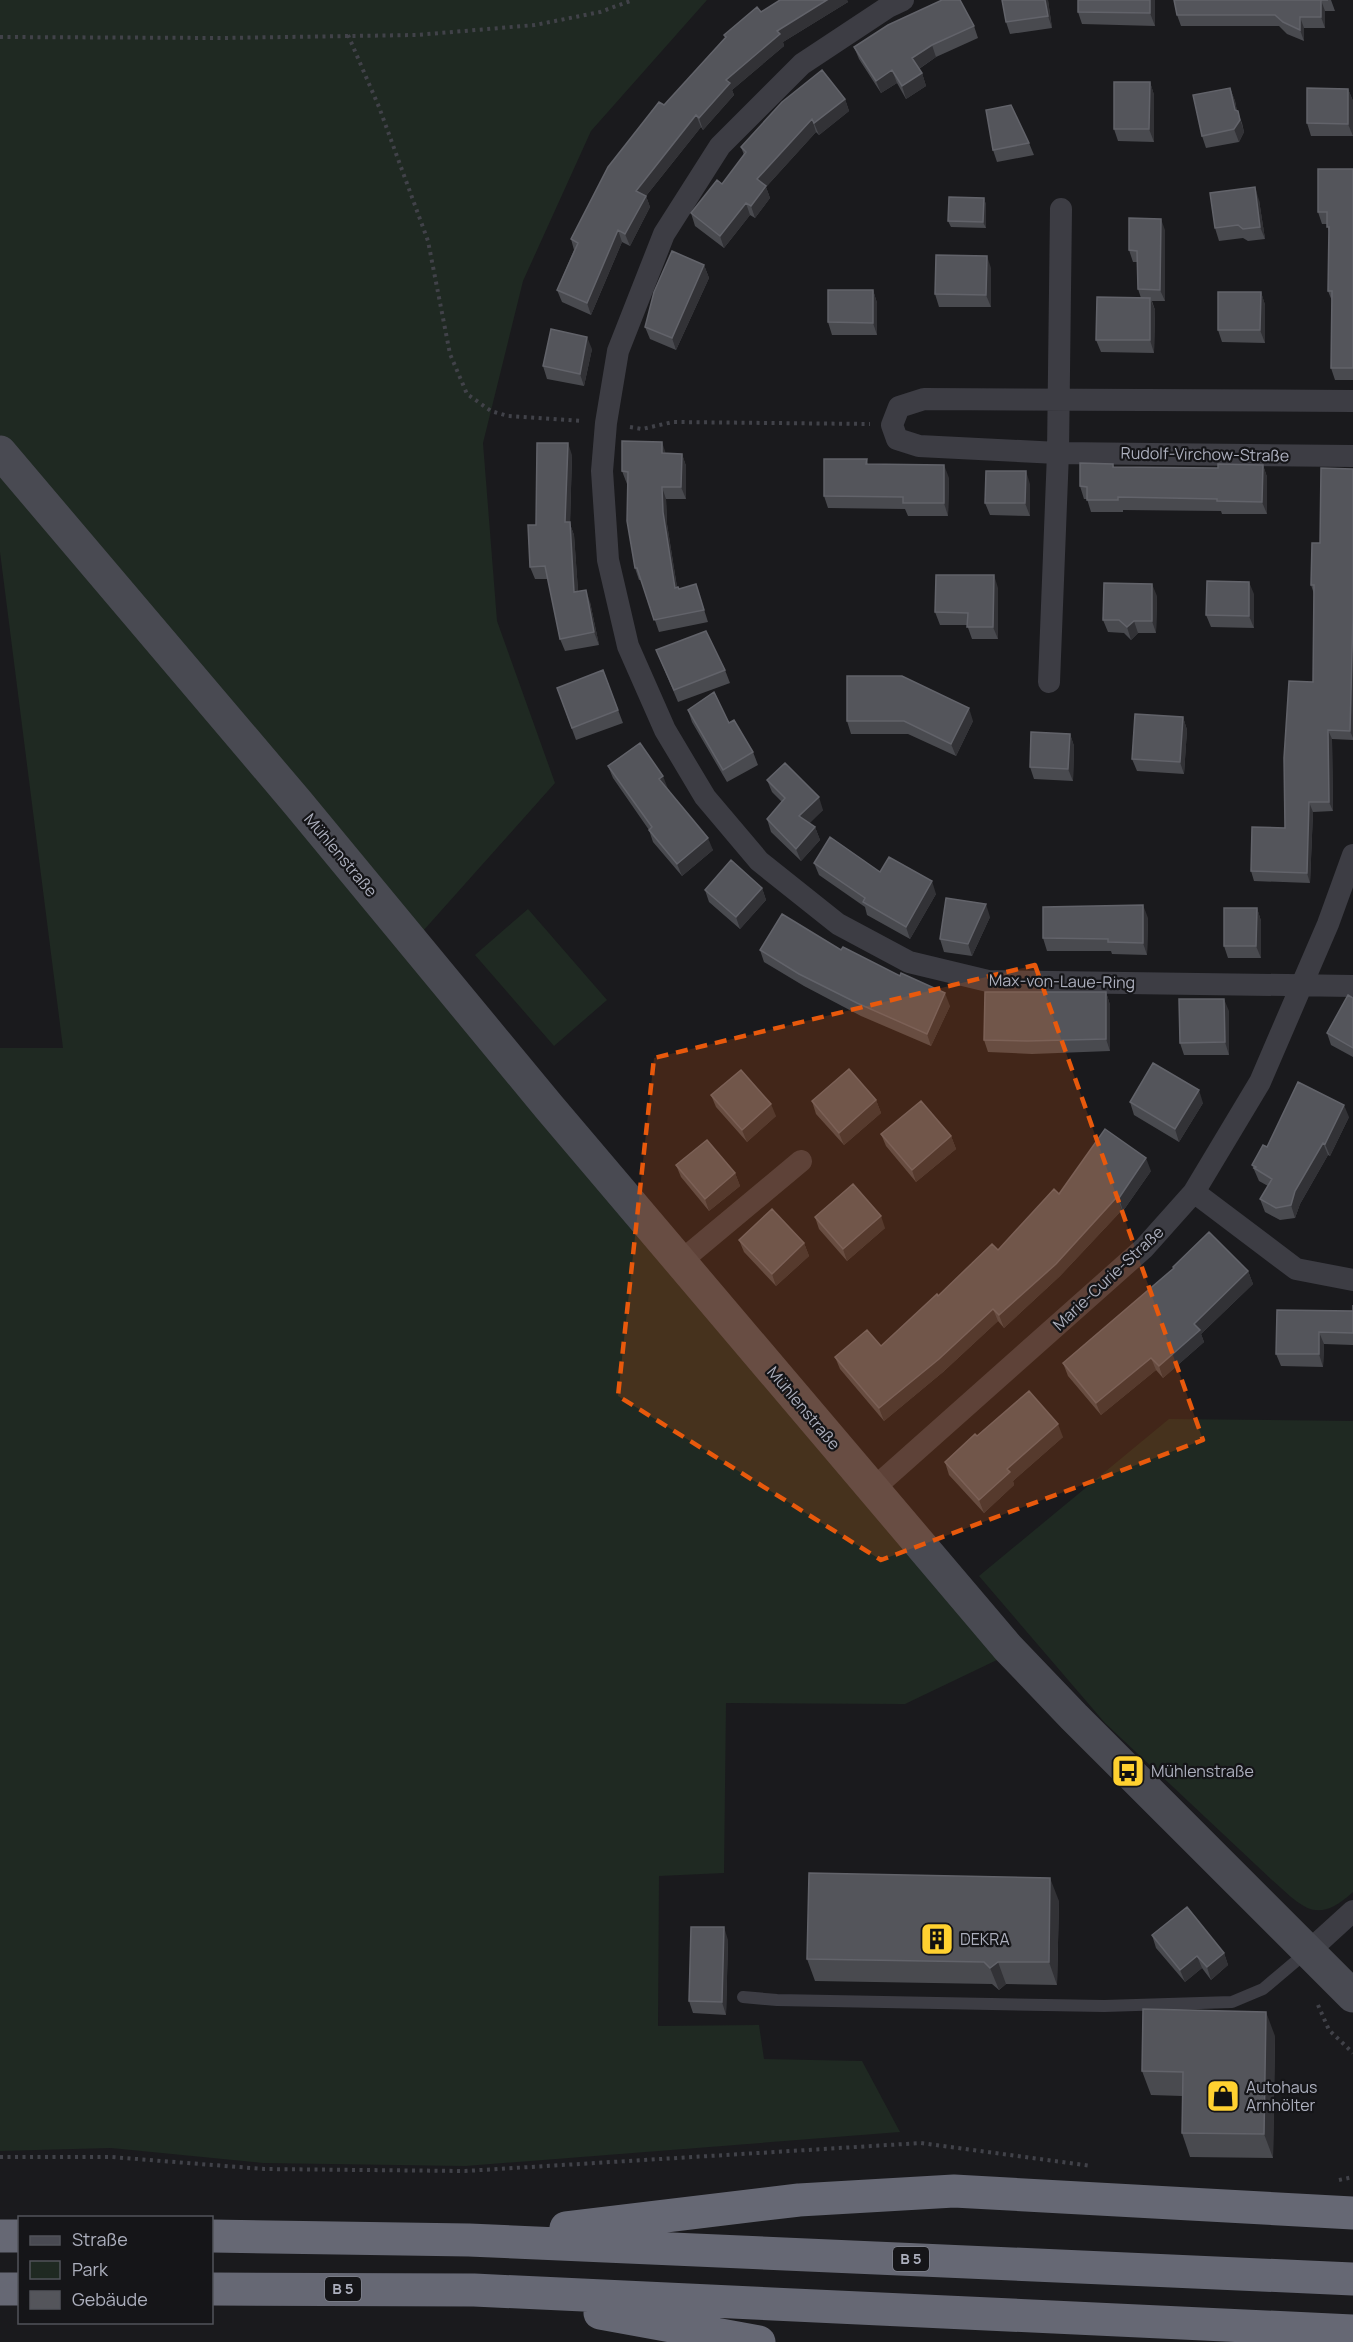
<svg xmlns="http://www.w3.org/2000/svg" width="1353" height="2342" font-family="Manrope,sans-serif">
<rect width="100%" height="100%" fill="#1a1a1d"/>
<path fill="#1f2922" d="M0 0H707L591 131 523 281 483 443 497 621 555 783 423 931 0 435Z
M0 475 999 1659 905 1704 726 1703 724 1873 659 1876 658 2026 759 2025 764 2059 862 2061 900 2132 465 2166 263 2163 111 2148 0 2151V1048H63L0 552Z
M528 909 607 1000 554 1046 475 955Z
M1169 1419 1353 1421V1892C1316 1926 1303 1907 1272 1880L1105 1723 979 1576Z"/>
<g fill="none" stroke-linecap="round" stroke-linejoin="round">
<path stroke="#414249" stroke-width="4" stroke-dasharray="3 4.5" stroke-linecap="butt" d="M348 35 379 107 428 241 450 354 467 394 491 411 508 416 582 421
M0 37 222 38 416 35 535 25 600 12 633 0
M630 427 642 429 673 422 870 424
M1318 2005 1329 2030 1353 2053
M0 2157H111L264 2169 465 2171 921 2143 1092 2166
M1339 2180 1353 2177"/>
<path stroke="#3d3d44" stroke-width="12" d="M743 1997 777 2000 1104 2006 1232 2002 1263 1989 1308 1951"/>
<path stroke="#3d3d44" stroke-width="22" d="M903 0 888 7 802 64 720 146 664 234 618 351 606 423 602 471 608 560 628 646 665 730 705 797 759 861 838 924 909 962 988 981 1353 986
M1353 401 924 399 899 407 892 425 897 439 919 446 1058 453 1353 456
M1049 682 1058 453 1061 209
M1194 1192 1296 1269 1353 1280
M680 1262 801 1161
M873 1489 1144 1248 1194 1192 1260 1082 1328 924 1353 855
M1309 1951 1353 1911"/>
<path stroke="#494a52" stroke-width="33" d="M0 452 297 802 549 1107 1008 1648 1074 1717 1353 1996"/>
<path stroke="#666874" stroke-width="33" d="M566 2228 799 2200 954 2191 1353 2213
M0 2236H20
M212 2236 469 2240 1353 2279
M0 2289H20
M212 2289 474 2290 1353 2331
M600 2313 759 2342"/>
</g>
<path fill="#494a4f" d="M780 0H847L848 2 783 42 784 46 732 90 734 95 703 130 701 127 646 196 650 207 630 246 622 242 591 315 562 302 557 290 574 250 571 239 664 105 725 38 724 35Z
M1002 0H1048L1052 28 1010 34 1006 22Z
M1078 0H1155V26L1082 24 1078 12Z
M1174 0H1331L1335 11H1325V28H1304V41L1287 34 1279 26H1181L1177 15Z
M974 26 978 38 936 57 919 69 922 73 926 86 906 99 897 83 881 93 859 59 854 47Z
M1150 82 1154 95V142L1118 141 1114 129Z
M1230 88 1235 101 1237 111 1242 123 1244 132 1239 142 1206 148 1202 136Z
M1348 89 1353 101V136H1311L1307 123Z
M845 99 849 111 819 135 816 132 766 187 770 198 755 218 750 215 724 248 695 226 691 213 722 184 744 155 741 147Z
M1029 143 1034 155 997 162 993 150Z
M1353 169V380H1335L1331 368 1332 301 1328 291 1329 233 1327 224H1322L1318 212Z
M984 198 986 205V228L951 227 948 221Z
M1259 200 1265 239 1248 241 1243 238 1219 241 1215 228Z
M1165 230V301H1152L1155 310 1154 353 1101 352 1096 340 1141 298 1138 289 1137 262H1133L1129 250Z
M704 265 709 278 676 350 650 339 645 327Z
M991 268V307H939L935 294Z
M873 290 877 303V335H832L828 322Z
M1261 292 1265 305V343L1222 342 1218 330Z
M592 349 584 386 547 379 543 366Z
M666 453 682 454 686 466V499H666L667 524 677 587 679 589 696 584 708 622 659 632 641 580H639L635 568 628 484H627L622 471Z
M572 455 570 524 574 535 578 591 590 602 599 645 565 651 560 639 548 579H535L530 567 536 525Z
M867 459 868 464 949 478 948 516H908L905 509 828 508 824 496Z
M1113 464 1114 467 1218 468 1263 465 1267 477V514H1222L1221 511 1123 510V512H1091L1087 499H1084L1080 486Z
M1353 469V740L1332 739 1333 811 1313 812 1310 883 1254 881 1251 871 1285 828 1313 682 1314 594 1311 585 1320 543Z
M1030 484V516L990 515 985 503Z
M998 588V639H972L967 625H940L935 612Z
M1254 594V628L1211 627 1206 615Z
M1157 596 1156 633H1138L1131 640 1124 633 1108 632 1103 620Z
M656 650 725 670 730 683 678 702Z
M603 670 623 723 576 740 557 688Z
M688 710 729 723 753 752 758 765 727 782 692 722Z
M1183 717 1187 730 1184 774 1137 771 1132 759Z
M847 721H973L956 756 908 734H851Z
M1070 734 1074 746 1073 781 1034 779 1030 767Z
M608 766 668 789 713 850 682 876 653 842 649 830 613 778Z
M767 780 823 810 809 823 815 827 820 840 801 861 771 832 767 819 782 802 772 792Z
M814 863 880 872 936 894 910 939 867 915 865 907 819 875Z
M762 888 766 900 740 929 709 902 705 890Z
M1257 908 1261 921V958H1228L1224 946Z
M990 917 972 956 944 952 940 939Z
M1148 918 1147 955 1112 954 1111 951H1047L1043 938Z
M760 950H841L950 1006 931 1046 861 1016 804 986 764 962Z
M1106 992 1110 1005V1051L1032 1054 988 1052 984 1040Z
M1353 998V1057L1331 1045 1327 1033Z
M1229 1011V1055H1184L1180 1043Z
M711 1095 776 1116 747 1142 716 1107Z
M876 1100 881 1113 844 1145 816 1114 812 1101Z
M1130 1102 1203 1103 1179 1142 1134 1115Z
M1349 1117 1330 1156 1328 1155 1300 1204 1295 1218 1280 1220 1265 1212 1260 1199 1268 1186 1259 1181 1252 1165 1267 1147Z
M881 1134 951 1136 956 1149 916 1182 886 1146Z
M676 1165 735 1173 740 1186 709 1211 681 1177Z
M1151 1171 1123 1211 1122 1210 1060 1276 1004 1328 998 1321 943 1372 884 1421 840 1369 835 1357 881 1346 938 1296 998 1250 1059 1194Z
M815 1217 885 1228 847 1261 819 1229Z
M739 1240 804 1243 809 1256 776 1286 744 1252Z
M1173 1267 1248 1271 1253 1284 1201 1334 1204 1342 1163 1378 1156 1370 1101 1415 1068 1376 1063 1363 1174 1268Z
M1353 1305V1345L1324 1344 1323 1367 1281 1366 1276 1354 1353 1311Z
M977 1436 1063 1437 1013 1481 1014 1485 984 1513 949 1475 945 1462Z
M1059 1901 1057 1985 1006 1984 999 1990 992 1984 815 1981 807 1959Z
M1152 1935 1224 1953 1228 1965 1211 1980 1202 1968 1185 1982 1156 1948Z
M728 1940 726 2015 693 2013 689 2001Z
M1275 2036 1273 2158 1190 2157 1182 2133V2096L1151 2095 1142 2071Z"/>
<path fill="#323236" d="M827 0H847L848 2 783 42 784 46 732 90 734 95 703 130 699 118 726 80 777 31Z
M1045 0H1048L1052 28 1048 16Z
M1150 0H1155V26L1150 13Z
M1321 0 1325 11V28L1321 17Z
M1300 17 1304 28V41L1300 30Z
M932 45 936 57 917 70 912 58Z
M892 70 897 83 881 93 876 81Z
M922 73 926 86 906 99 902 86Z
M1150 82 1154 95V142L1149 129Z
M1230 88 1235 101 1239 121 1238 111 1244 132 1239 142 1234 129 1235 110Z
M1348 89 1353 101V136L1348 124Z
M845 99 849 111 819 135 814 123Z
M696 115 701 127 646 196 650 207 630 246 625 234 636 191Z
M812 119 816 132 766 187 770 198 755 218 751 206 757 179Z
M1255 187 1259 200 1265 239 1260 227Z
M984 198 986 205V228L983 222Z
M746 203 750 215 724 248 720 236Z
M1161 219 1165 230V301L1160 290Z
M618 230 622 242 591 315 587 303Z
M987 256 991 268V307L986 295Z
M704 265 709 278 676 350 672 338Z
M873 290 877 303V335L873 323Z
M1261 292 1265 305V343L1260 330Z
M1150 298 1155 310 1154 353 1150 340Z
M587 337 592 349 584 386 580 374Z
M662 442 666 454 662 453Z
M568 443 572 455 570 524 574 535 579 604 574 592 565 522Z
M682 454 686 466V499L681 487Z
M944 465 949 478 948 516 944 503Z
M1263 465 1267 477V514L1262 502Z
M1026 471 1030 484V516L1025 503Z
M662 487 666 499 667 524 679 600 675 588 663 512Z
M994 575 998 588V639L993 627Z
M1249 582 1254 594V628L1249 616Z
M1152 584 1157 596 1156 633 1152 621Z
M586 590 590 602 599 645 594 632Z
M1353 615V738L1350 731Z
M1134 621 1138 633 1131 640 1127 627Z
M969 708 973 721 956 756 951 744Z
M1183 717 1187 730 1184 774 1180 762Z
M1328 730 1332 739 1333 811 1329 802Z
M1070 734 1074 746 1073 781 1068 769Z
M663 776 668 789 659 779Z
M819 797 823 810 804 829 799 816Z
M1309 802 1313 812 1310 883 1307 873Z
M815 827 820 840 801 861 796 849Z
M708 838 713 850 682 876 677 864Z
M932 881 936 894 910 939 906 927Z
M762 888 766 900 740 929 736 917Z
M986 904 990 917 972 956 968 944Z
M1143 905 1148 918 1147 955 1143 943Z
M1257 908 1261 921V958L1256 946Z
M1106 992 1110 1005V1051L1106 1039Z
M945 993 950 1006 931 1046 927 1034Z
M1224 999 1229 1011V1055L1225 1042Z
M1199 1090 1203 1103 1179 1142 1175 1129Z
M876 1100 881 1113 844 1145 839 1133Z
M771 1104 776 1116 747 1142 742 1130Z
M1344 1105 1349 1117 1330 1156 1325 1144Z
M951 1136 956 1149 916 1182 912 1170Z
M1323 1143 1328 1155 1300 1204 1295 1218 1291 1205 1295 1191Z
M1146 1158 1151 1171 1123 1211 1119 1198Z
M735 1173 740 1186 709 1211 705 1199Z
M1117 1197 1122 1210 1060 1276 1004 1328 999 1315Z
M881 1216 885 1228 847 1261 843 1249Z
M804 1243 809 1256 776 1286 772 1274Z
M1248 1271 1253 1284 1201 1334 1204 1342 1163 1378 1159 1366 1194 1324Z
M993 1309 998 1321 943 1372 884 1421 879 1408Z
M1319 1332 1324 1344 1323 1367 1319 1354Z
M1151 1358 1156 1370 1101 1415 1096 1403Z
M1058 1424 1063 1437 1013 1481 1014 1485 984 1513 979 1500 1007 1469Z
M1050 1878 1059 1901 1057 1985 1049 1962Z
M724 1927 728 1940 726 2015 722 2002Z
M1224 1953 1228 1965 1211 1980 1207 1967Z
M1197 1956 1202 1968 1185 1982 1180 1970Z
M998 1962 1006 1984 999 1990 990 1968Z
M1266 2012 1275 2036 1273 2158 1264 2134Z"/>
<path fill="#54555b" stroke="#62636a" stroke-width="1.5" d="M780 0H827L777 31 780 34 726 80 730 83 699 118 696 115 636 191 646 196 625 234 618 230 587 303 557 290 578 243 571 239 608 167 659 102 664 105 726 37 724 35 757 7 761 12Z
M942 0H960L974 26 932 45 912 58 922 73 902 86 892 70 876 81 854 47 888 25Z
M1002 0H1045L1048 16 1006 22Z
M1078 0H1150V13L1078 12Z
M1174 0H1328H1321V17H1300V30L1283 22 1275 15H1177Z
M822 70 845 99 814 123 812 119 757 179 766 186 751 206 746 203 720 236 691 213 717 180 722 184 746 152 741 147 782 102Z
M1114 82H1150L1149 129H1114Z
M1230 88 1235 110 1238 111 1240 120 1234 129 1202 136 1193 95Z
M1307 88 1348 89V124L1307 123Z
M1011 105 1029 143 993 150 986 110Z
M1318 169H1353V368H1331L1332 291H1328L1329 227H1327V212H1318Z
M1255 187 1260 227 1243 229 1238 225 1215 228 1210 193Z
M949 197 984 198 983 222 948 221Z
M1129 218 1161 219 1160 290 1138 289 1137 251 1129 250Z
M672 251 704 265 672 338 645 327 654 292Z
M936 255 987 256 986 295 935 294Z
M828 290H873V323L828 322Z
M1218 292H1261L1260 330H1218Z
M1097 297 1150 298V340H1096Z
M551 329 587 337 580 374 543 366Z
M622 441 662 442V453L682 454 681 487H662L663 512 675 588 678 587 679 589 696 584 704 610 654 620 637 568H635L627 521 628 472 622 471Z
M537 443H568L565 522H570L574 592 586 590 594 632 560 639 545 566 530 567 528 525H536Z
M824 459H867L866 464 944 465V503H903V497L824 496Z
M1080 463 1113 464V467L1218 468V464L1263 465 1262 502 1217 501V499L1118 497V500H1087V487L1080 486Z
M1321 468 1353 469V615L1350 731 1328 730 1329 802H1309L1307 873 1251 871 1252 827 1285 828 1284 758 1289 681 1313 682 1314 585H1311L1312 543H1320Z
M986 471H1026L1025 503H985Z
M936 575H994L993 627H967L968 613 935 612Z
M1207 581 1249 582V616L1206 615Z
M1104 583 1152 584V621H1134L1127 627 1119 620H1103Z
M706 631 725 670 674 690 656 650Z
M603 670 618 710 572 728 557 688Z
M847 676H902L969 708 951 744 904 721H847Z
M714 692 729 723 734 720 753 752 723 770 688 710Z
M1135 714 1183 717 1180 762 1132 759Z
M1031 732 1070 734 1068 769 1030 767Z
M640 743 663 776 659 779 708 838 677 864 649 830 652 827 608 766Z
M785 763 819 797 799 816 815 827 796 849 767 819 785 798 767 780Z
M830 837 880 872 889 857 932 881 906 927 863 902 865 898 814 863Z
M731 860 762 888 736 917 705 890Z
M946 898 986 904 968 944 940 939Z
M1143 905V943L1108 942V939L1043 938V907Z
M1224 908H1257L1256 946H1224Z
M782 914 841 950 843 947 900 976 901 973 945 993 927 1034 857 1003 799 974 760 950Z
M985 992H1106V1039L1027 1041 984 1040Z
M1348 995 1353 998V1048L1327 1033Z
M1179 999H1224L1225 1042 1180 1043Z
M1153 1063 1199 1090 1175 1129 1130 1102Z
M849 1069 876 1100 839 1133 812 1101Z
M741 1070 771 1104 742 1130 711 1095Z
M1298 1082 1344 1105 1325 1144 1323 1143 1295 1191 1291 1205 1276 1208 1260 1199 1272 1179 1254 1168 1256 1167 1252 1165 1263 1145 1267 1147Z
M921 1101 951 1136 912 1170 881 1134Z
M1105 1129 1146 1158 1119 1198 1117 1197 1056 1264 999 1315 993 1309 939 1359 879 1408 835 1357 867 1330 881 1346 937 1294 938 1296 992 1244 998 1250 1054 1189 1059 1194Z
M707 1140 735 1173 705 1199 676 1165Z
M853 1184 881 1216 843 1249 815 1217Z
M772 1209 804 1243 772 1274 739 1240Z
M1209 1232 1248 1271 1194 1324 1200 1330 1159 1366 1151 1358 1096 1403 1063 1363 1174 1268 1173 1267Z
M1353 1305V1333L1319 1332V1354H1276L1277 1310 1353 1311Z
M1029 1391 1058 1424 1007 1469 1010 1472 979 1500 945 1462 975 1434 977 1436Z
M809 1873 1050 1878 1049 1962H998L990 1968 984 1962 807 1959Z
M1187 1907 1224 1953 1207 1967 1197 1956 1180 1970 1152 1935Z
M691 1927H724L722 2002 689 2001Z
M1143 2009 1266 2012 1264 2134 1182 2133 1183 2072 1142 2071Z"/>
<path fill="#e8590c" fill-opacity="0.2" stroke="#e8590c" stroke-width="4.5" stroke-dasharray="12 8" stroke-linejoin="round" d="M1035 965 1203 1440 881 1560 618 1396 654 1058Z"/>
<defs>
<g id="bus-square" transform="scale(1.725)"><rect x="-9" y="-9" width="18" height="18" rx="4" fill="#ffd130" stroke="#151518"/><path d="M-5-6H5V4H4V6H2V4H-2V6H-4V4H-5ZM-3.5-4V0h7V-4ZM-3.5 1.2v1.5H-2V1.2ZM2 1.2v1.5H3.5V1.2Z" fill="#111"/></g>
<g id="building-square" transform="scale(1.725)"><rect x="-9" y="-9" width="18" height="18" rx="4" fill="#ffd130" stroke="#151518"/><path d="M-4-6H4V6H1V3H-1V6H-4ZM-2.5-4.3h1.7v1.8h-1.7ZM.8-4.3h1.7v1.8H.8ZM-2.5-1h1.7V.8h-1.7ZM.8-1h1.7V.8H.8Z" fill="#111"/></g>
<g id="shop-square" transform="scale(1.725)"><rect x="-9" y="-9" width="18" height="18" rx="4" fill="#ffd130" stroke="#151518"/><path d="M-5-2.5h2.3a2.7 3.5 0 0 1 5.4 0H5L5.5 6h-11ZM-1.5-2.5h3a1.5 2.3 0 0 0-3 0Z" fill="#111"/></g>
</defs>
<g fill-rule="evenodd">
<use href="#bus-square" x="1128" y="1771"/>
<use href="#building-square" x="937" y="1939"/>
<use href="#shop-square" x="1223" y="2096"/>
</g>
<g text-anchor="middle" stroke-width="4.5" stroke-linejoin="round" paint-order="stroke">
<g fill="#151518" stroke="#7f818c" stroke-width="1.5">
<rect x="893" y="2247" width="36" height="24" rx="4.5"/>
<rect x="325" y="2277" width="36" height="24" rx="4.5"/>
</g>
<g font-size="15" font-weight="bold" fill="#acafbd">
<text x="911" y="2264">B 5</text>
<text x="343" y="2294">B 5</text>
</g>
<g font-size="16" fill="#acafbd" stroke="#151518">
<text transform="translate(1205 454) rotate(1)" y="6">Rudolf-Virchow-Straße</text>
<text transform="translate(341 855) rotate(50)" y="6">Mühlenstraße</text>
<text transform="translate(1062 981) rotate(1)" y="6">Max-von-Laue-Ring</text>
<text transform="translate(1108 1278) rotate(-43)" y="6">Marie-Curie-Straße</text>
<text transform="translate(804 1408) rotate(50)" y="6">Mühlenstraße</text>
</g>
<g font-size="16" fill="#acafbd" stroke="#151518" text-anchor="start">
<text x="1151" y="1777">Mühlenstraße</text>
<text x="960" y="1945">DEKRA</text>
<text x="1246" y="2093">Autohaus<tspan x="1246" dy="18">Arnhölter</tspan></text>
</g>
</g>
<rect x="18" y="2216" width="195" height="108" fill="#151518" stroke="#51535a" stroke-width="1.5"/>
<rect x="30" y="2236" width="30" height="9" fill="#494a52" stroke="#51535a" stroke-width="1.5"/>
<text x="72" y="2246" font-size="18" fill="#acafbd">Straße</text>
<rect x="30" y="2261" width="30" height="18" fill="#1f2922" stroke="#51535a" stroke-width="1.5"/>
<text x="72" y="2276" font-size="18" fill="#acafbd">Park</text>
<rect x="30" y="2291" width="30" height="18" fill="#54555b" stroke="#51535a" stroke-width="1.5"/>
<text x="72" y="2306" font-size="18" fill="#acafbd">Gebäude</text>
</svg>
